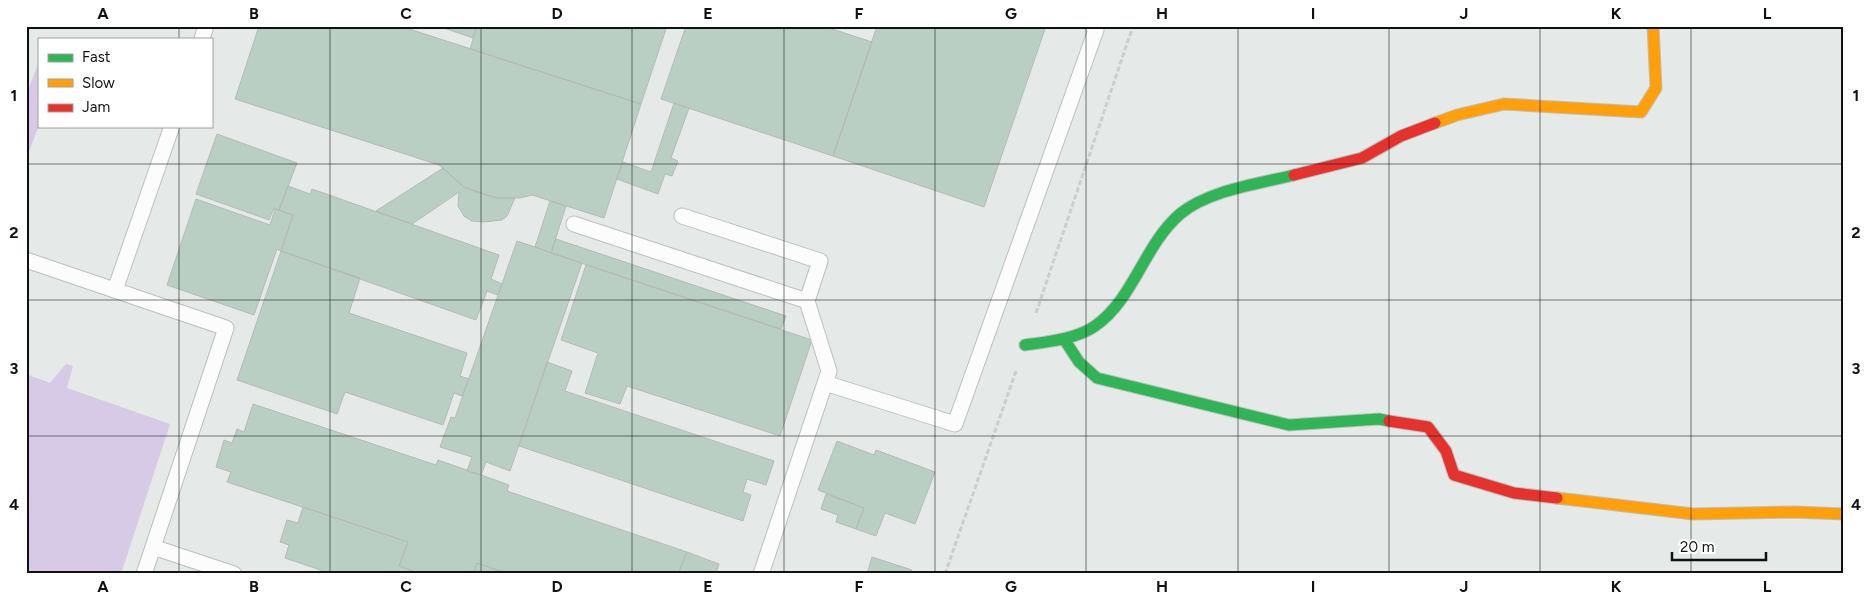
<svg xmlns="http://www.w3.org/2000/svg" width="1870" height="600" font-family="Figtree,sans-serif">
<rect width="100%" height="100%" fill="#e5e9e7"/>
<path fill="#d6cae7" d="M39 62V125L26 160V95Z
M66 364 73 366 67 388 170 424 121 574H26V374L50 383Z"/>
<path fill="#b9cfc4" stroke="#b6b9b7" d="M259 26H400L641 104 604 218 532 195 520 198H497L479 193 464 187 439 165 235 99Z
M438 26H477L473 38Z
M477 26H667L641 104 470 49Z
M686 26H823L872 42 833 156 661 99Z
M877 26H1046L984 207 833 156Z
M674 103 689 108 671 158 678 161 672 176 665 174 658 194 617 179 623 162 651 172Z
M217 134 297 163 279 210 274 208 269 220 196 194Z
M443 168 464 187 497 198H515L507 216 502 220 483 222 472 221 464 216 458 206 459 192 412 224 376 211Z
M288 186 310 194 312 189 499 255 491 279 502 284 498 295 487 291 476 320 281 251 293 215 279 210Z
M196 199 270 225 275 209 293 215 281 251 277 249 254 315 167 285Z
M550 201 566 206 551 253 535 247Z
M556 239 786 316 781 329 551 253Z
M517 241 582 263 510 471 486 462 481 475 467 471 472 457 440 447 451 417 455 418Z
M281 251 360 278 349 313 467 353 460 376 469 379 462 396 454 393 443 425 345 392 337 414 237 380Z
M586 265 812 340 780 436 627 386 620 404 585 393 598 353 561 340Z
M547 362 572 371 565 391 774 461 766 485 747 479 743 492 751 495 743 521 519 446Z
M253 404 436 465 438 460 481 475 509 485 507 491 687 552 678 574H509L477 563 473 574H412L413 571 399 566 408 542 227 482 231 472 216 467 224 440 232 443 237 429 244 432Z
M837 441 874 455 876 450 935 472 915 524 885 513 876 536 856 529 864 508 818 490Z
M826 494 864 508 856 529 836 522 838 515 821 509Z
M303 507 408 542 399 566 413 571 412 574H332L285 558 289 545 280 542 287 520 298 523Z
M687 552 719 564 716 574H678Z
M872 557 912 570 910 574H867Z
M477 563 509 574H473Z"/>
<g fill="none" stroke-linecap="round" stroke-linejoin="round">
<g stroke="#bbbfbd" stroke-width="17">
<path id="lane" d="M202 39 206 26
M682 216 820 261 807 301
M574 224 807 301 829 371 761 574
M26 260 226 328 144 574
M115 290 172 126
M825 383 955 424 1096 30 1093 26
M153 547 234 574"/>
</g>
<g stroke="#bbbfbd" stroke-width="13">
<path id="fast" d="M1064 339 1079 362 1097 378 1289 425 1379 419 1389 421
M1025 345C1046 342 1077 339 1095 326 1134 299 1144 245 1180 214 1209 190 1258 184 1294 175"/>
</g>
<g stroke="#bbbfbd" stroke-width="13">
<path id="slow" d="M1435 123 1457 115 1504 104 1641 112 1656 88 1653 26
M1557 498 1693 514 1794 512 1844 514"/>
</g>
<g stroke="#bbbfbd" stroke-width="13">
<path id="jam" d="M1294 175 1362 158 1401 136 1435 123
M1389 421 1428 427 1446 451 1454 475 1514 493 1557 498"/>
</g>
<path stroke="#cccdcd" stroke-width="3" stroke-dasharray="5 2.5" stroke-linecap="butt" d="M1036 313 1133 26
M945 574 1016 371"/>
<use href="#lane" stroke="#fbfcfb" stroke-width="15"/>
<use href="#fast" stroke="#30b455" stroke-width="11"/>
<use href="#slow" stroke="#ff9f0a" stroke-width="11"/>
<use href="#jam" stroke="#e5322d" stroke-width="11"/>
</g>
<path fill="none" stroke="#0f1210" stroke-width="1" stroke-opacity="0.55" d="M179 26V39M330 26V574M481 26V574M632 26V574M784 26V574M935 26V574M1086 26V574M1238 26V574M1389 26V574M1540 26V574M1691 26V574M179 126V574M26 164H1844M26 300H1844M26 436H1844"/>
<rect width="1870" height="600" fill="none" stroke="#ffffff" stroke-width="55"/>
<rect x="38" y="38" width="175" height="90" fill="#ffffff" stroke="#9fa09f"/>
<rect x="48" y="54" width="25" height="8" fill="#30b455" stroke="#9fa09f"/>
<text x="82" y="62" font-size="15" fill="#0f1210">Fast</text>
<rect x="48" y="79" width="25" height="8" fill="#ff9f0a" stroke="#9fa09f"/>
<text x="82" y="88" font-size="15" fill="#0f1210">Slow</text>
<rect x="48" y="104" width="25" height="8" fill="#e5322d" stroke="#9fa09f"/>
<text x="82" y="112" font-size="15" fill="#0f1210">Jam</text>
<path d="M1672 552v8h94v-8" fill="none" stroke="#0f1210" stroke-width="2.5"/>
<text x="1680" y="552" font-size="15" fill="#0f1210" stroke="#ffffff" stroke-width="4" paint-order="stroke">20 m</text>
<rect x="28" y="28" width="1814" height="544" fill="none" stroke="#0f1210" stroke-width="2"/>
<g font-size="16" text-anchor="middle" font-weight="bold" fill="#0f1210">
<text x="103" y="19">A</text>
<text x="254" y="19">B</text>
<text x="406" y="19">C</text>
<text x="557" y="19">D</text>
<text x="708" y="19">E</text>
<text x="859" y="19">F</text>
<text x="1011" y="19">G</text>
<text x="1162" y="19">H</text>
<text x="1313" y="19">I</text>
<text x="1464" y="19">J</text>
<text x="1616" y="19">K</text>
<text x="1767" y="19">L</text>
<text x="14" y="101">1</text>
<text x="1856" y="101">1</text>
<text x="14" y="238">2</text>
<text x="1856" y="238">2</text>
<text x="14" y="374">3</text>
<text x="1856" y="374">3</text>
<text x="14" y="510">4</text>
<text x="1856" y="510">4</text>
<text x="103" y="592">A</text>
<text x="254" y="592">B</text>
<text x="406" y="592">C</text>
<text x="557" y="592">D</text>
<text x="708" y="592">E</text>
<text x="859" y="592">F</text>
<text x="1011" y="592">G</text>
<text x="1162" y="592">H</text>
<text x="1313" y="592">I</text>
<text x="1464" y="592">J</text>
<text x="1616" y="592">K</text>
<text x="1767" y="592">L</text>
</g>
</svg>
